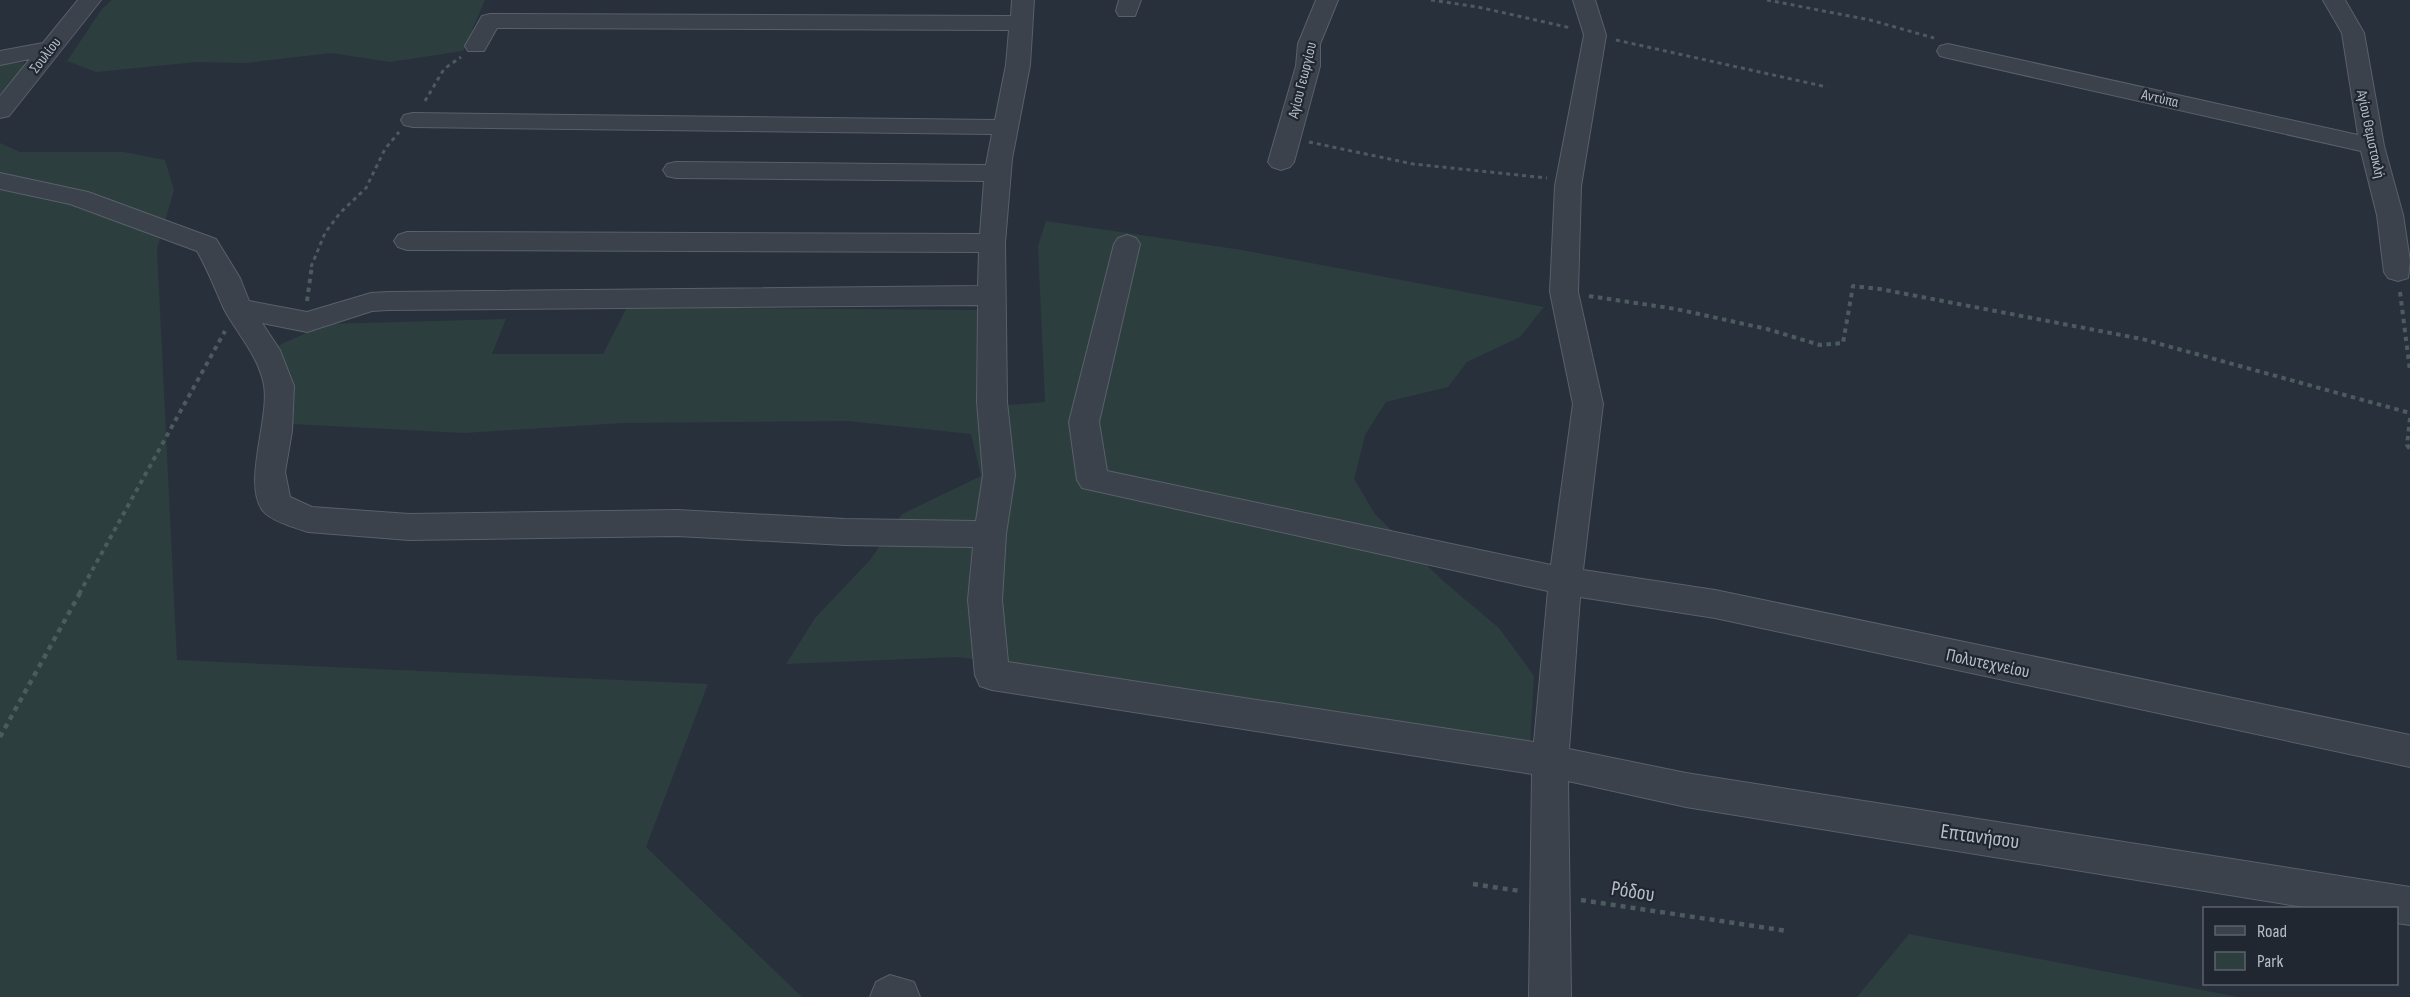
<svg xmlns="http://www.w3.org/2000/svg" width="2410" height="997" font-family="'Sofia Sans Condensed',sans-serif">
<rect width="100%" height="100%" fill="#28303c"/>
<path fill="#2d3e3f" d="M112 0H485L463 51 390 62 331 53 245 63 196 62 96 72 67 61 102 9Z
M24 62 22 71 0 94V65Z
M0 143 20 152H124L165 160 174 190 157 249 177 660 708 684 646 847 802 997H0Z
M1046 221 1242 250 1544 307 1520 337 1467 362 1448 387 1386 402 1365 435 1354 479 1375 514 1443 581 1499 628 1534 676 1530 745 1117 679 958 657 786 664 815 618 870 560 902 514 981 476 971 434 848 421 623 423 464 433 291 424V379L279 345 327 324 506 319 492 354H603L627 307 977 310 976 408 1045 402 1038 246Z
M1909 934 2239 997H1857Z"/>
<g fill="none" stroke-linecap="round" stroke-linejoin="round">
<g stroke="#59606a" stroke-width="2">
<path id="minor" d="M78 0H101L9 116 0 118V96L30 59 0 65V51L43 43Z
M1012 0H1034L1030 65 1012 159 1005 243 1007 402 1015 475 1006 534 1002 600 1008 662 1534 742 1548 591 1082 488 1077 480 1069 422 1114 244 1118 238 1127 235 1136 238 1140 244 1099 422 1107 471 1551 565 1573 404 1550 292 1555 186 1584 35 1573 0H1595L1606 35 1581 186 1578 292 1603 404 1583 570 1715 590 2410 735V767L1715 618 1580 597 1569 749 1686 773 2410 887V925L2396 923V908H2309L1686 807 1568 781 1571 997H1529L1532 774 992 690 980 686 975 675 968 600 973 547 845 545 677 536 409 540 308 532C296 528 271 521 263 511 242 484 270 418 264 385 258 355 238 335 224 309 215 289 208 270 197 251L70 204 0 189V173L88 192 216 239 240 278 249 301 307 312 371 293 388 292 978 286 979 252 407 250 398 247 394 241 398 235 407 232 980 234 984 181 676 178 667 176 663 170 667 164 676 162 986 165 992 134 413 127 404 125 401 120 404 115 413 113 995 120 1006 65 1009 30 497 28 484 51H468L465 46 482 16 490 14 1011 16ZM978 305 977 402 983 475 976 521 845 519 677 510 409 514 312 507 290 497 285 472 292 431 294 386 280 350 262 323 307 332 372 311 388 310Z
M1119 0H1141L1135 16H1119L1116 11Z
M1316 0H1338L1320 44V66L1294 162 1290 167 1281 170 1272 167 1268 162 1296 66 1298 44Z
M2323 0H2345L2364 33 2384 146 2403 215 2410 261 2408 278 2398 281 2388 278 2384 272 2377 215 2361 151 1948 58 1940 56 1937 51 1940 46 1948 44 2358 135 2342 33Z
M890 975 914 982 920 997H870L876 982Z"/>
</g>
<path stroke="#4c5b5e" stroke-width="3" stroke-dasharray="4 4" stroke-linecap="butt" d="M1431 0 1478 7 1571 28
M1767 0 1870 20 1934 38
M1616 40 1827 87
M425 101 444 69 461 57
M1309 142 1413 164 1547 178
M311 267 325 233 340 213 366 188 385 149 399 132"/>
<path stroke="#4c5b5e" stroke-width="4" stroke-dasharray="4.5 4.5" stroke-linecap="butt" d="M2400 292 2410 371
M1589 296 1676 309 1767 329 1820 345 1843 343 1853 286 1880 289 2142 339 2410 413
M307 301 312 265
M2410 418 2407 445 2410 449
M79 594 225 331"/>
<path stroke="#4c5b5e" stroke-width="4.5" stroke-dasharray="5 5" stroke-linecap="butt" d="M0 737 80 593
M1473 884 1520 891
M1581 900 1787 931"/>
<use href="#minor" fill="#3b424c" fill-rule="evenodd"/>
</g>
<g text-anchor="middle" stroke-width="4.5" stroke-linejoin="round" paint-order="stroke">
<g font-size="15" fill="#b7bdc7" stroke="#202731">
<text transform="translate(45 55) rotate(-52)" y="5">Σουλίου</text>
<text transform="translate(1302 80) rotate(-76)" y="5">Αγίου Γεωργίου</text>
<text transform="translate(2160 98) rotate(13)" y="5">Αντύπα</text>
<text transform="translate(2371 134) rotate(78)" y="5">Αγίου Θεμιστοκλή</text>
</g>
<g font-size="18" fill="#b7bdc7" stroke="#202731">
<text transform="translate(1988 663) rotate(12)" y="6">Πολυτεχνείου</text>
</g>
<g font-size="21" fill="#b7bdc7" stroke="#202731">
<text transform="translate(1980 836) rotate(8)" y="7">Επτανήσου</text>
<text transform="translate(1633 891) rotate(9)" y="7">Ρόδου</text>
</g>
</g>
<rect x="2203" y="907" width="195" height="78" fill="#202731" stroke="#5c636d" stroke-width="1.5"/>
<rect x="2215" y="926" width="30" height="9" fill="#3b424c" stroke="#5c636d" stroke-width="1.5"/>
<text x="2257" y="937" font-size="18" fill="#b7bdc7">Road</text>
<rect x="2215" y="952" width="30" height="18" fill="#2d3e3f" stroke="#5c636d" stroke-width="1.5"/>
<text x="2257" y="967" font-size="18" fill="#b7bdc7">Park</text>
</svg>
